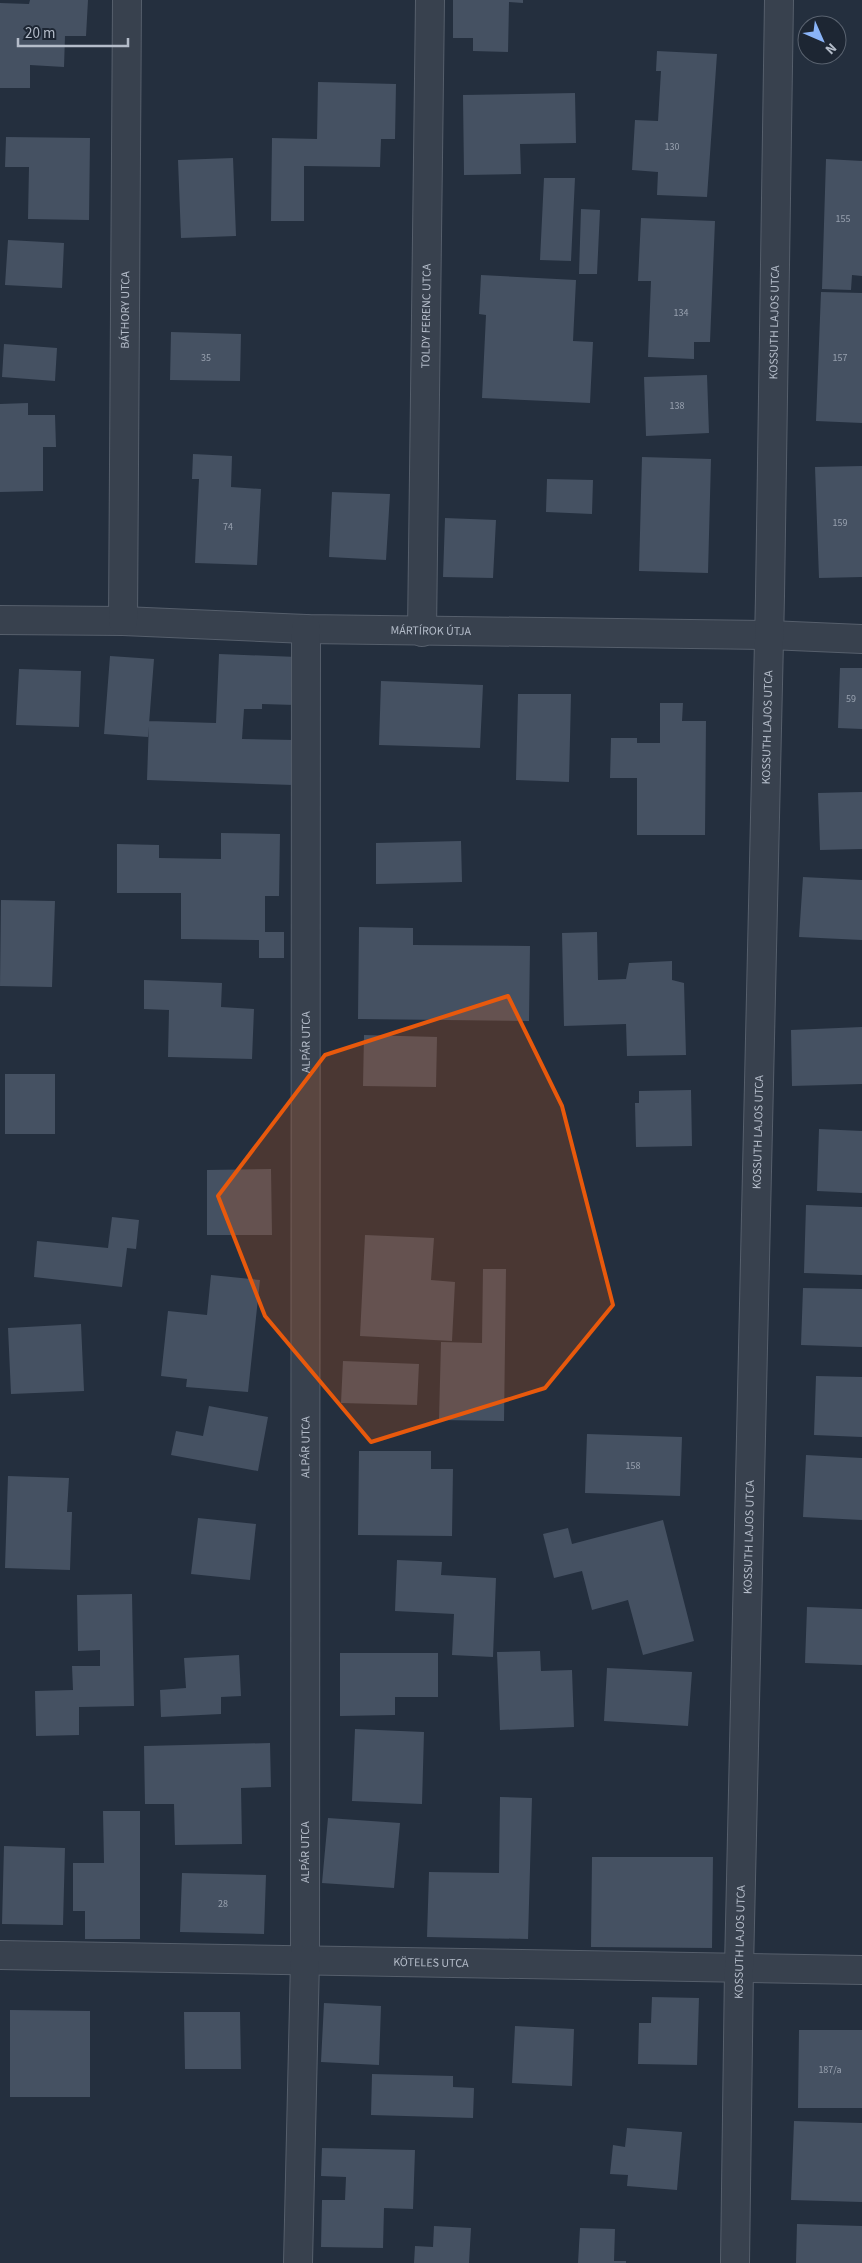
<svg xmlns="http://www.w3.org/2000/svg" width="862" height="2263" font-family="'Source Sans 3',sans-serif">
<rect width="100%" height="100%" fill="#242f3e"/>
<path fill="#455162" d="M30 0H88L86 36H65L64 67 30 65V88H0V3L29 4Z
M453 0H523V3L509 2 508 52 473 51V38H453Z
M657 51 717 54 707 197 657 195 658 172 632 170 635 120 658 121 661 71H656Z
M318 82 396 84 395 139H381L380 167 304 166V221H271L272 138 317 139Z
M575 93 576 143 520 144 521 174 464 175 463 95Z
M6 137 90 138 89 220 28 219 29 167H5Z
M233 158 236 236 181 238 178 160Z
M826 159 862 161V276L852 275 851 290 822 289Z
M544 178H575L571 261 540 260Z
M581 209 600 210 597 274H579Z
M641 218 715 221 710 342H694V359L648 357 651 281H638Z
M8 240 64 243 62 288 5 285Z
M481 275 576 280 573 341 593 342 590 403 482 398 486 315 479 314Z
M821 292 862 293V423L816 421Z
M171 332 241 334 240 381 170 380Z
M4 344 57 348 55 381 2 377Z
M707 375 709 433 646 436 644 377Z
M28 403V415H55L56 447H43V491L0 492V404Z
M193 454 232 456 231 487 261 489 257 565 195 563 199 479H192Z
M642 457 711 459 708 573 639 571Z
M862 466V577L819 578 815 467Z
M547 479 593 480 592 514 546 512Z
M332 492 390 494 386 560 329 557Z
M445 518 496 520 493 578 443 577Z
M219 654 297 657 295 705 262 704V709H244L242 739 294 740 293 785 147 780 149 721 216 723Z
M110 656 154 659 148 737 104 734Z
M840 668H862V729L838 728Z
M19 669 81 671 79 727 16 725Z
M381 681 483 685 480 748 379 745Z
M518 694H571L569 782 516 780Z
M660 703H683L682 721H706L705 835H637V778H610L611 738H637V743H660Z
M862 792V849L820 850 818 793Z
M221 833 280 834 279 896H265V932H284V958H259V940L181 939V893H117V844L159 845V858L221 859Z
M461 841 462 882 376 884V843Z
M803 877 862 880V940L799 937Z
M1 900 55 901 52 987 0 986Z
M359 927 413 928V945L530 946 529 1021 358 1019Z
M597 932 598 980 626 979 629 963 672 961V980L684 983 686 1055 627 1056 626 1024 564 1026 562 933Z
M144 980 222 983 221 1007 254 1009 252 1059 168 1057 169 1010 144 1009Z
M862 1027V1084L792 1086 791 1030Z
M364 1035 437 1037 436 1087 363 1086Z
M5 1074H55V1134H5Z
M691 1090 692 1146 636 1147 635 1103H639V1091Z
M819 1129 862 1131V1193L817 1191Z
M271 1169 272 1235H207V1170Z
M806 1205 862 1207V1275L804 1273Z
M112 1217 139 1220 136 1249 127 1248 122 1287 34 1277 37 1241 108 1248Z
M365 1235 434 1238 431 1280 455 1282 452 1341 360 1336Z
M483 1269H506L504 1421 439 1420 441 1342 482 1343Z
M211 1275 260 1280 248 1392 186 1387 187 1379 161 1376 168 1311 207 1315Z
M803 1288 862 1289V1347L801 1345Z
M81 1324 84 1391 11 1394 8 1328Z
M343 1361 419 1364 417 1405 341 1403Z
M816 1376 862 1377V1437L814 1435Z
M209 1406 268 1417 258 1471 171 1455 176 1431 203 1436Z
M587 1434 682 1437 680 1496 585 1493Z
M359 1451H431V1469H453L452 1536 358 1535Z
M806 1455 862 1458V1520L803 1517Z
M8 1476 69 1478 67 1512H72L70 1570 5 1568Z
M198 1518 256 1524 250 1580 191 1574Z
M663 1520 694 1641 643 1655 628 1600 592 1610 582 1571 554 1578 543 1534 568 1528 572 1544Z
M397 1560 442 1562 441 1575 496 1578 493 1657 452 1655 454 1614 395 1611Z
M132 1594 134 1706 79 1707V1735L36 1736 35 1691 73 1690 72 1666H100V1650L78 1651 77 1595Z
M807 1607 862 1609V1665L805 1663Z
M540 1651 541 1671 572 1670 574 1727 500 1730 497 1652Z
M340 1653H438V1697H395V1715L340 1716Z
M239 1655 241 1696 221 1697V1714L161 1717 160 1690 186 1688 184 1658Z
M607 1668 692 1672 688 1726 604 1721Z
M355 1729 424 1732 422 1804 352 1801Z
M270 1743 271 1787 241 1788 242 1844 175 1845 174 1804H145L144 1746Z
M500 1797 532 1798 528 1939 427 1937 429 1872 499 1873Z
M103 1811H140V1939H85V1911H73V1863H104Z
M328 1818 400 1823 394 1888 322 1883Z
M4 1846 65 1848 63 1925 2 1924Z
M592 1857H713L712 1948 591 1947Z
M182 1873 266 1875 264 1934 180 1932Z
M652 1997 699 1998 697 2065 638 2064 639 2023H651Z
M324 2003 381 2006 379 2065 321 2062Z
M10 2010 90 2011V2097H10Z
M184 2012H240L241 2069H185Z
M515 2026 574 2029 572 2086 512 2083Z
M799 2030H862V2108H798Z
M372 2074 453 2076V2087L474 2088 473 2118 371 2115Z
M794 2121 862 2123V2202L791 2200Z
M627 2128 682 2132 677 2190 627 2186 628 2175 610 2174 613 2145 625 2147Z
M322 2148 415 2150 413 2209 384 2208 383 2248 321 2247 322 2200H345L346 2177 321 2176Z
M797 2224 862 2226V2263H796Z
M434 2226 471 2228 469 2263H414L415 2246 433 2247Z
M580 2228 615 2229 614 2261H626V2263H578Z"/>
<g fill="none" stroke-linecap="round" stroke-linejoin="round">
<g stroke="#565f6c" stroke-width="30">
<g id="minor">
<path id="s1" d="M0 620 123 621 306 629 769 635 862 639"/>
<path id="s2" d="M123 621 127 0"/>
<path id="s3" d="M422 632 430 0"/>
<path id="s4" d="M0 1955 862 1970"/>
<path id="s5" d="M298 2263 305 1960 306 629"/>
<path id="s6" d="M735 2263 739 1968 770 596 779 0"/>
</g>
</g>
<use href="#minor" stroke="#38414e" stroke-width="28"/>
</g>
<path fill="#e8590c" fill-opacity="0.2" stroke="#e8590c" stroke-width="4" stroke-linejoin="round" d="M508 996 562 1106 613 1305 545 1388 371 1442 265 1316 218 1196 325 1055Z"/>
<g text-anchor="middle" stroke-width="4.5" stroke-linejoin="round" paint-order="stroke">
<g font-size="10" fill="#98a1af">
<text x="672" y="150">130</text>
<text x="843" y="222">155</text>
<text x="681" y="316">134</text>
<text x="206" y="361">35</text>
<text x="840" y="361">157</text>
<text x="677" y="409">138</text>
<text x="840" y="526">159</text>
<text x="228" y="530">74</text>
<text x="851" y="702">59</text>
<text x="633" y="1469">158</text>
<text x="223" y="1907">28</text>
<text x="830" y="2073">187/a</text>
</g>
<g font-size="12" fill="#b4bcc9" stroke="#1d2633">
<text dy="4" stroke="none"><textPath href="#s2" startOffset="311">BÁTHORY UTCA</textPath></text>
<text dy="4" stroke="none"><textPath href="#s3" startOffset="316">TOLDY FERENC UTCA</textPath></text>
<text dy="4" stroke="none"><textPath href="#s6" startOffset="1941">KOSSUTH LAJOS UTCA</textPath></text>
<text dy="4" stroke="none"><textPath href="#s1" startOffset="431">MÁRTÍROK ÚTJA</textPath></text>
<text dy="4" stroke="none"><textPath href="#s6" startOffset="1536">KOSSUTH LAJOS UTCA</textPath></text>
<text dy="4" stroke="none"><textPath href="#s5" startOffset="1221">ALPÁR UTCA</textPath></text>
<text dy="4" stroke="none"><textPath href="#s6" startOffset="1131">KOSSUTH LAJOS UTCA</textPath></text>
<text dy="4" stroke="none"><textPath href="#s5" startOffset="816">ALPÁR UTCA</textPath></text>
<text dy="4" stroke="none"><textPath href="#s6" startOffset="726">KOSSUTH LAJOS UTCA</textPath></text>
<text dy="4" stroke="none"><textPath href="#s5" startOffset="411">ALPÁR UTCA</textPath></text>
<text dy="4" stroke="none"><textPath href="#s6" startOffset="321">KOSSUTH LAJOS UTCA</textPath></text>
<text dy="4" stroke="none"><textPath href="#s4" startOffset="431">KÖTELES UTCA</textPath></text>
</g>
</g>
<g transform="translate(822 40) rotate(135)"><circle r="24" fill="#1d2633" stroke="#59626f"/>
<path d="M0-4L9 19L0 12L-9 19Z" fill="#8ab4f8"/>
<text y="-8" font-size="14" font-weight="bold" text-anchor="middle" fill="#b4bcc9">N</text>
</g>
<path d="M18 38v8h110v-8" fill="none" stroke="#b4bcc9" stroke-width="2.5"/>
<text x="25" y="38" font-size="15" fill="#b4bcc9" stroke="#1d2633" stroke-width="4" paint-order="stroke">20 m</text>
</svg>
